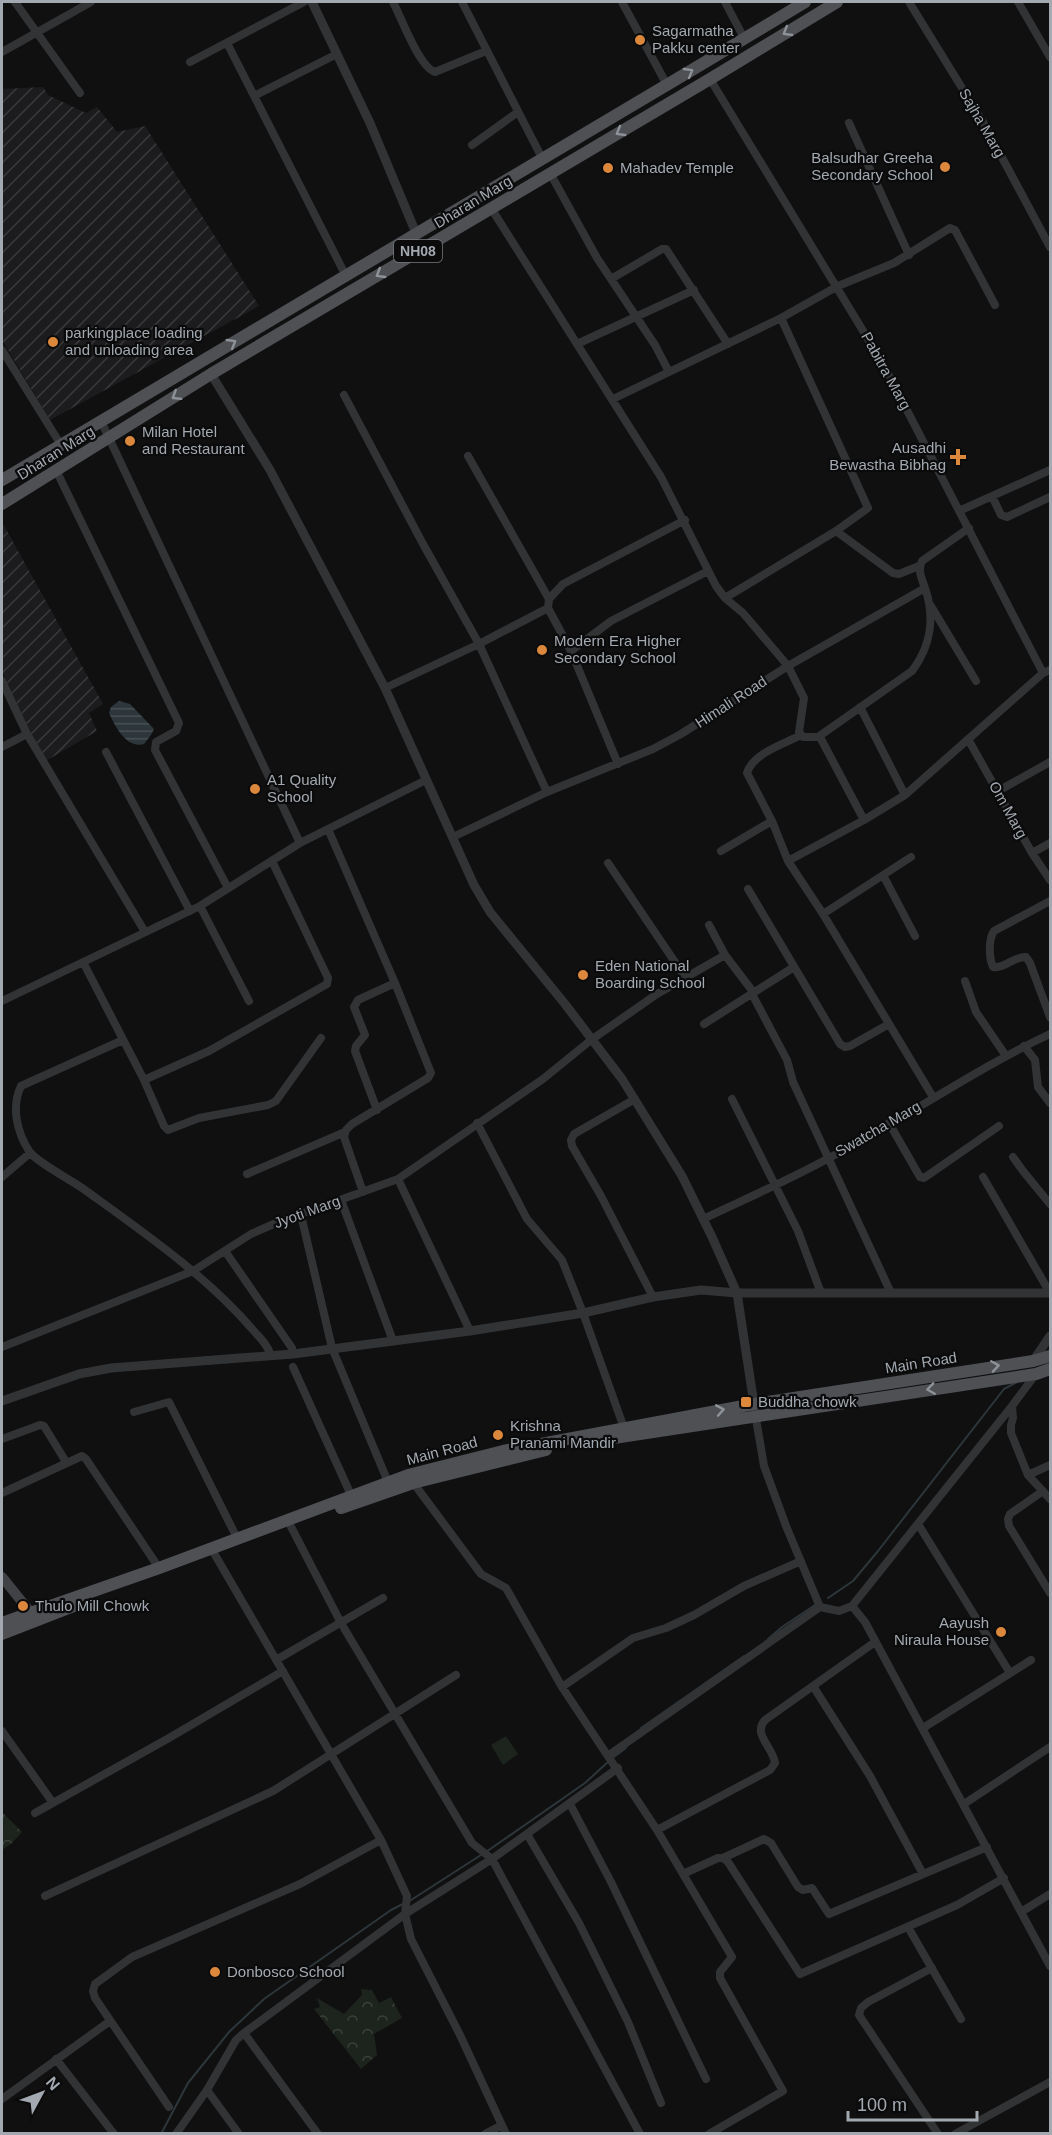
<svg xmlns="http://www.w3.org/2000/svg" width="1052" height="2135" font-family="Helvetica,sans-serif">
<defs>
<pattern id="industrial-furrows" width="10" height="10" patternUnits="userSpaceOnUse" patternTransform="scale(1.5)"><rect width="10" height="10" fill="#1c1c1e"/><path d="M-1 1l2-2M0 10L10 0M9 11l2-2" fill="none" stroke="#3a3a3c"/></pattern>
<pattern id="forest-crowns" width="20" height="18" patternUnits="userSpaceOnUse" patternTransform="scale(1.5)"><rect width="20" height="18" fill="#1d231d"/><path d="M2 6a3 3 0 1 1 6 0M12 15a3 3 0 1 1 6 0" fill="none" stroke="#3b403b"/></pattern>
<pattern id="water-rules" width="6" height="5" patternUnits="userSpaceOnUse" patternTransform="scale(1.5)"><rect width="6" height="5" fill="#2d363a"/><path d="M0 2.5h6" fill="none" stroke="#485054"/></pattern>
</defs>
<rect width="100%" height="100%" fill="#101011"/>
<path fill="url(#industrial-furrows)" d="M43 87 48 95 86 113 97 107 117 132 145 126 259 306 50 420 2 340V89Z
M2 522 103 704 89 713 97 731 44 762 2 671Z"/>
<path fill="url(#forest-crowns)" d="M2 1812 22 1832 11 1844 2 1850Z
M361 1989 372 1990 379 2003 391 1997 402 2018 374 2034 377 2055 361 2069 314 2009 320 2007 317 1998 344 2014 362 1995Z"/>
<path fill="#1d231d" d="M506 1736 518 1754 503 1765 491 1745Z"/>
<path fill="url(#water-rules)" d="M119 701 130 704 154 729 151 735 144 744C126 749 115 726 109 713L111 707Z"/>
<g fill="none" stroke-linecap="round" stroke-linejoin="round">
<path stroke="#2d363a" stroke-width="2" d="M828 1598 853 1581 878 1551 1004 1389 1017 1382
M768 1639 782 1627 815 1605
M641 1728 744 1656
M614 1757 626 1748
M486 1852 585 1783 609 1761
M408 1902 481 1855
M161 2134 188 2083 229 2032 264 1999 391 1910 403 1904"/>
<path stroke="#313335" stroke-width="8" d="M15 2 80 93
M393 2C401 17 419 67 435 72L486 51
M462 2 542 158
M622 2 667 85
M725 2 744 38
M909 2 983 122 1050 247
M1018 2 1050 57
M227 43 346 276
M2 52 91 2
M190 62 304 2
M710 79 882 362 1043 673
M254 96 337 54
M849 123 909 255
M472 145 518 112
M550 173 597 258 655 345 669 372
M491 208 661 477 716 586 725 598 743 613 788 666 804 698 799 732 803 737H818L821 739 864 820
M611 279 662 249H666L728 344
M577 344 694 290
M2 350 61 445
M344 395 423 544 479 644 547 792
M613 399 781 318 838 286 894 263 950 228 955 230 995 305
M101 421 300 843
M468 456 549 599
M56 470 179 723 176 731 156 742 155 750 228 888
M992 496 1001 515 1007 517 1050 497
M959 511 1050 470
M836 531 893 573 899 574 919 566
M725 598 836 531 868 508 781 318
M931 606 976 681
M571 651 611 621 708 571
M2 681 27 734 145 932
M385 688 479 644 548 608
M860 707 905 795
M818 737 912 671C931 646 935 617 925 588
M968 739 1032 853 1050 880
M2 747 27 734
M106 752 190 911
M618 764 571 651 548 608 549 599 563 584 685 520
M998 791 1050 762
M772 821 747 773C753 753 784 744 801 735
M328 829 395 983 431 1073 428 1078 352 1124 346 1130 344 1137 363 1192
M453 837 547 792 653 749 681 734 788 666 925 588C922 579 917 570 922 561L969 528
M721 851 772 821 788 861 823 914 933 1097
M1032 853 1050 843
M788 861 864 820 905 795 1043 673 1050 670
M608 863 685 977
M883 875 915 936
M748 889 840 1044 845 1047 850 1046 889 1024
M1050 901 994 931C988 940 989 958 993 967 1005 969 1014 956 1026 957L1030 963 1050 1017
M200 906 249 1001
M823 914 911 857
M709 925 725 955 754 993
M83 962 144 1080 164 1126 168 1130 199 1118 268 1105 276 1101 321 1038
M965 981 976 1012 1006 1056
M752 994 787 1060 793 1082 891 1293
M2 1001 200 906 300 843 426 780
M704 1024 794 967
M123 1040 21 1086C11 1107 17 1132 29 1151 36 1162 73 1181 85 1190 143 1232 207 1276 253 1330 260 1338 268 1345 271 1356
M1024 1046 1035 1060 1038 1087 1050 1103
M144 1080 209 1051 327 984 328 978 272 861
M635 1099 574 1134 571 1140 572 1146 601 1196 653 1297
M732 1099 798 1231 821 1293
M377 1110 355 1051 356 1046 365 1035 354 1007 358 1000 395 983
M477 1123 527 1219 562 1260 583 1313 624 1428
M889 1123 920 1177 924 1178 999 1126
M1013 1157 1023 1171 1050 1204
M247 1174 345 1132
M2 1177 30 1153
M983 1177 1050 1293
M398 1179 470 1331
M341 1200 393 1341
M301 1215 332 1348 388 1482
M703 1219C745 1199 787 1181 827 1159 903 1120 973 1070 1050 1034
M225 1251 292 1348 293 1354
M2 1347 193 1271 251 1234 276 1223 398 1179 543 1079 591 1040 657 994 725 955
M293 1367 351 1495
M1035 1375 1012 1406 1013 1418 1011 1425V1433L1028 1475 1050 1499
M134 1412 169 1402 237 1538
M755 1413 764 1466 786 1526 820 1607
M2 1439 40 1425 44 1426 66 1462
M1028 1475 1050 1465
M412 1481 481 1574 506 1588 562 1687 657 1830 732 1957 720 1972V1978L783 2091 709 2134
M1043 1491 1010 1514 1008 1519 1009 1526 1050 1593
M2 1493 82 1456 86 1459 159 1568
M287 1519 341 1623 472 1843 492 1859 640 2134
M918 1524 1010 1673
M211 1548 381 1840 407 1896 405 1914 411 1939 460 2035 506 2134
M852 1606 865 1622 1050 1966
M276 1660 383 1598
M813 1686 870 1776 923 1874
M562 1687 633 1638 666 1628 694 1615 744 1586 801 1561
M923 1728 1031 1660
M2 1731 53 1803
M609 1755 820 1607 839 1611 852 1606 1012 1406
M570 1804 611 1882 706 2079
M964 1804 1050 1747
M35 1813 169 1738 283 1671
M657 1830 770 1770 775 1763C773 1747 752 1734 765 1720L875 1642
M527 1834 579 1923 628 2022 661 2103
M723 1858 764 1839 771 1843 798 1887 803 1890 812 1888 829 1914 987 1847
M683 1874 718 1858H723L728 1862 800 1974 957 1905 1004 1878
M45 1896 273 1791 456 1675
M1021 1912 1050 1894
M908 1927 961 2019
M932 1968 868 2002 861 2008 859 2015 938 2134
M244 2033 318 2134
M56 2059 114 2134
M207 2090 239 2134
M2 2099 110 2021
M169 2107 95 1998 93 1991 95 1984 132 1957 300 1884 381 1840
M176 2134 207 2090 236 2040 244 2033 405 1914 492 1859 618 1768
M485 2134 502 2125
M955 2134 1050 2082"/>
<path stroke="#313335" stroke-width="9" d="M312 2 370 123 416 233
M211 374 270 470 385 688 474 885 490 912 565 1004 622 1079 682 1176 712 1237 737 1293 754 1404
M1033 1361 1050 1336
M2 1401 79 1374 111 1368 293 1354 470 1331 583 1313 653 1297 701 1290 737 1293H1050"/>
<path stroke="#404245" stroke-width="10" d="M2 1577 31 1613"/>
<path stroke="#4e5054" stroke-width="12" d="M2 480 702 64 805 2
M2 504 211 374 710 79 837 2
M607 1439 1036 1374 1050 1369
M341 1508 413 1483 546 1450
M2 1623 159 1568 408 1475 503 1451 754 1404 1033 1361 1050 1356
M2 1634 74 1606"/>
</g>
<defs><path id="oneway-chevron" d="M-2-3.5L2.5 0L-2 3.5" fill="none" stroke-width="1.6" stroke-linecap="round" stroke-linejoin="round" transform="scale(1.5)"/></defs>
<g stroke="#8e9399">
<use href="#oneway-chevron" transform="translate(787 32) rotate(149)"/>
<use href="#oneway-chevron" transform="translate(689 72) rotate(-30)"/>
<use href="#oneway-chevron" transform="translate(620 132) rotate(150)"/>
<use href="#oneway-chevron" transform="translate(380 274) rotate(149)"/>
<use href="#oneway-chevron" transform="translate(232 343) rotate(-31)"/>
<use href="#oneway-chevron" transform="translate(176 396) rotate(148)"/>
<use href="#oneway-chevron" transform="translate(995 1366) rotate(-9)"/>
<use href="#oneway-chevron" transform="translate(931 1389) rotate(172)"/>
<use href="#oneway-chevron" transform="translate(720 1410) rotate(-10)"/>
</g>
<g fill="#db883d" stroke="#0b0b0c" stroke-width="2">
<circle cx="640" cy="40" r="6"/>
<circle cx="945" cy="167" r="6"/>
<circle cx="608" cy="168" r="6"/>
<circle cx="53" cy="342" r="6"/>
<circle cx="130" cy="441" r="6"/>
<path d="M955 448h6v6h6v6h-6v6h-6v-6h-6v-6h6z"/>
<circle cx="542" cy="650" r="6"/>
<circle cx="255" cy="789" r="6"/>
<circle cx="583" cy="975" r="6"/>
<rect x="740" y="1396" width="12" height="12" rx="3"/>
<circle cx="498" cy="1435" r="6"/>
<circle cx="23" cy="1606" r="6"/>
<circle cx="1001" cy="1632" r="6"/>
<circle cx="215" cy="1972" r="6"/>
</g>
<g text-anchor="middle" stroke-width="4.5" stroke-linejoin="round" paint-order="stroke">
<rect fill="#0b0b0c" stroke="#757a7f" stroke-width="1.5" x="394" y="240" width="48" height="22" rx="4.5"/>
<g font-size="14" font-weight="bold" fill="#a3a9b0">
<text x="418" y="256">NH08</text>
</g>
<g font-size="15" fill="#a3a9b0" stroke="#0b0b0c" text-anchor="start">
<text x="652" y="36">Sagarmatha<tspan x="652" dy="17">Pakku center</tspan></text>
<text x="933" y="163" text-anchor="end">Balsudhar Greeha<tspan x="933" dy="17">Secondary School</tspan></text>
<text x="620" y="173">Mahadev Temple</text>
<text x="65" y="338">parkingplace loading<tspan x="65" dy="17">and unloading area</tspan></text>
<text x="142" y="437">Milan Hotel<tspan x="142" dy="17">and Restaurant</tspan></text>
<text x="946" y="453" text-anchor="end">Ausadhi<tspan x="946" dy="17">Bewastha Bibhag</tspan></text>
<text x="554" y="646">Modern Era Higher<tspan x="554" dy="17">Secondary School</tspan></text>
<text x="267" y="785">A1 Quality<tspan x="267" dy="17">School</tspan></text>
<text x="595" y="971">Eden National<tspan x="595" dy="17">Boarding School</tspan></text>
<text x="758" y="1407">Buddha chowk</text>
<text x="510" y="1431">Krishna<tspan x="510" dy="17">Pranami Mandir</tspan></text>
<text x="35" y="1611">Thulo Mill Chowk</text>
<text x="989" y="1628" text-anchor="end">Aayush<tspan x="989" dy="17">Niraula House</tspan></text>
<text x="227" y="1977">Donbosco School</text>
</g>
<g font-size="15" fill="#a3a9b0" stroke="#0b0b0c">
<text transform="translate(982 123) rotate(60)" y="5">Sajha Marg</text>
<text transform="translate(473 202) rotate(-31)" y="5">Dharan Marg</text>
<text transform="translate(886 371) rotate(61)" y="5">Pabitra Marg</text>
<text transform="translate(56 453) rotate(-32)" y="5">Dharan Marg</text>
<text transform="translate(731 702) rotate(-33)" y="5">Himali Road</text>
<text transform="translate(1008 810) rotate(61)" y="5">Om Marg</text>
<text transform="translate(878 1129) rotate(-30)" y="5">Swatcha Marg</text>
<text transform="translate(307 1212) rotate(-20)" y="5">Jyoti Marg</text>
<text transform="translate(921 1363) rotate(-9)" y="5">Main Road</text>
<text transform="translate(442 1451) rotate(-15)" y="5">Main Road</text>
</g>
</g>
<rect width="1052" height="2135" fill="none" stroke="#a3a9b0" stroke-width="6"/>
<g transform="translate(42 2093) rotate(49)" stroke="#0b0b0c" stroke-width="4.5" paint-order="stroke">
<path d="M0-4.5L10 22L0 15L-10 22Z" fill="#a3a9b0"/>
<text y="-9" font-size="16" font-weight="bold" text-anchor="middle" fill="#a3a9b0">N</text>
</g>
<path d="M848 2111v9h129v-9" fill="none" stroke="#a3a9b0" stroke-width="3"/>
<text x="857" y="2111" font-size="18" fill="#a3a9b0" stroke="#0b0b0c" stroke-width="4.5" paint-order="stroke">100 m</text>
</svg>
